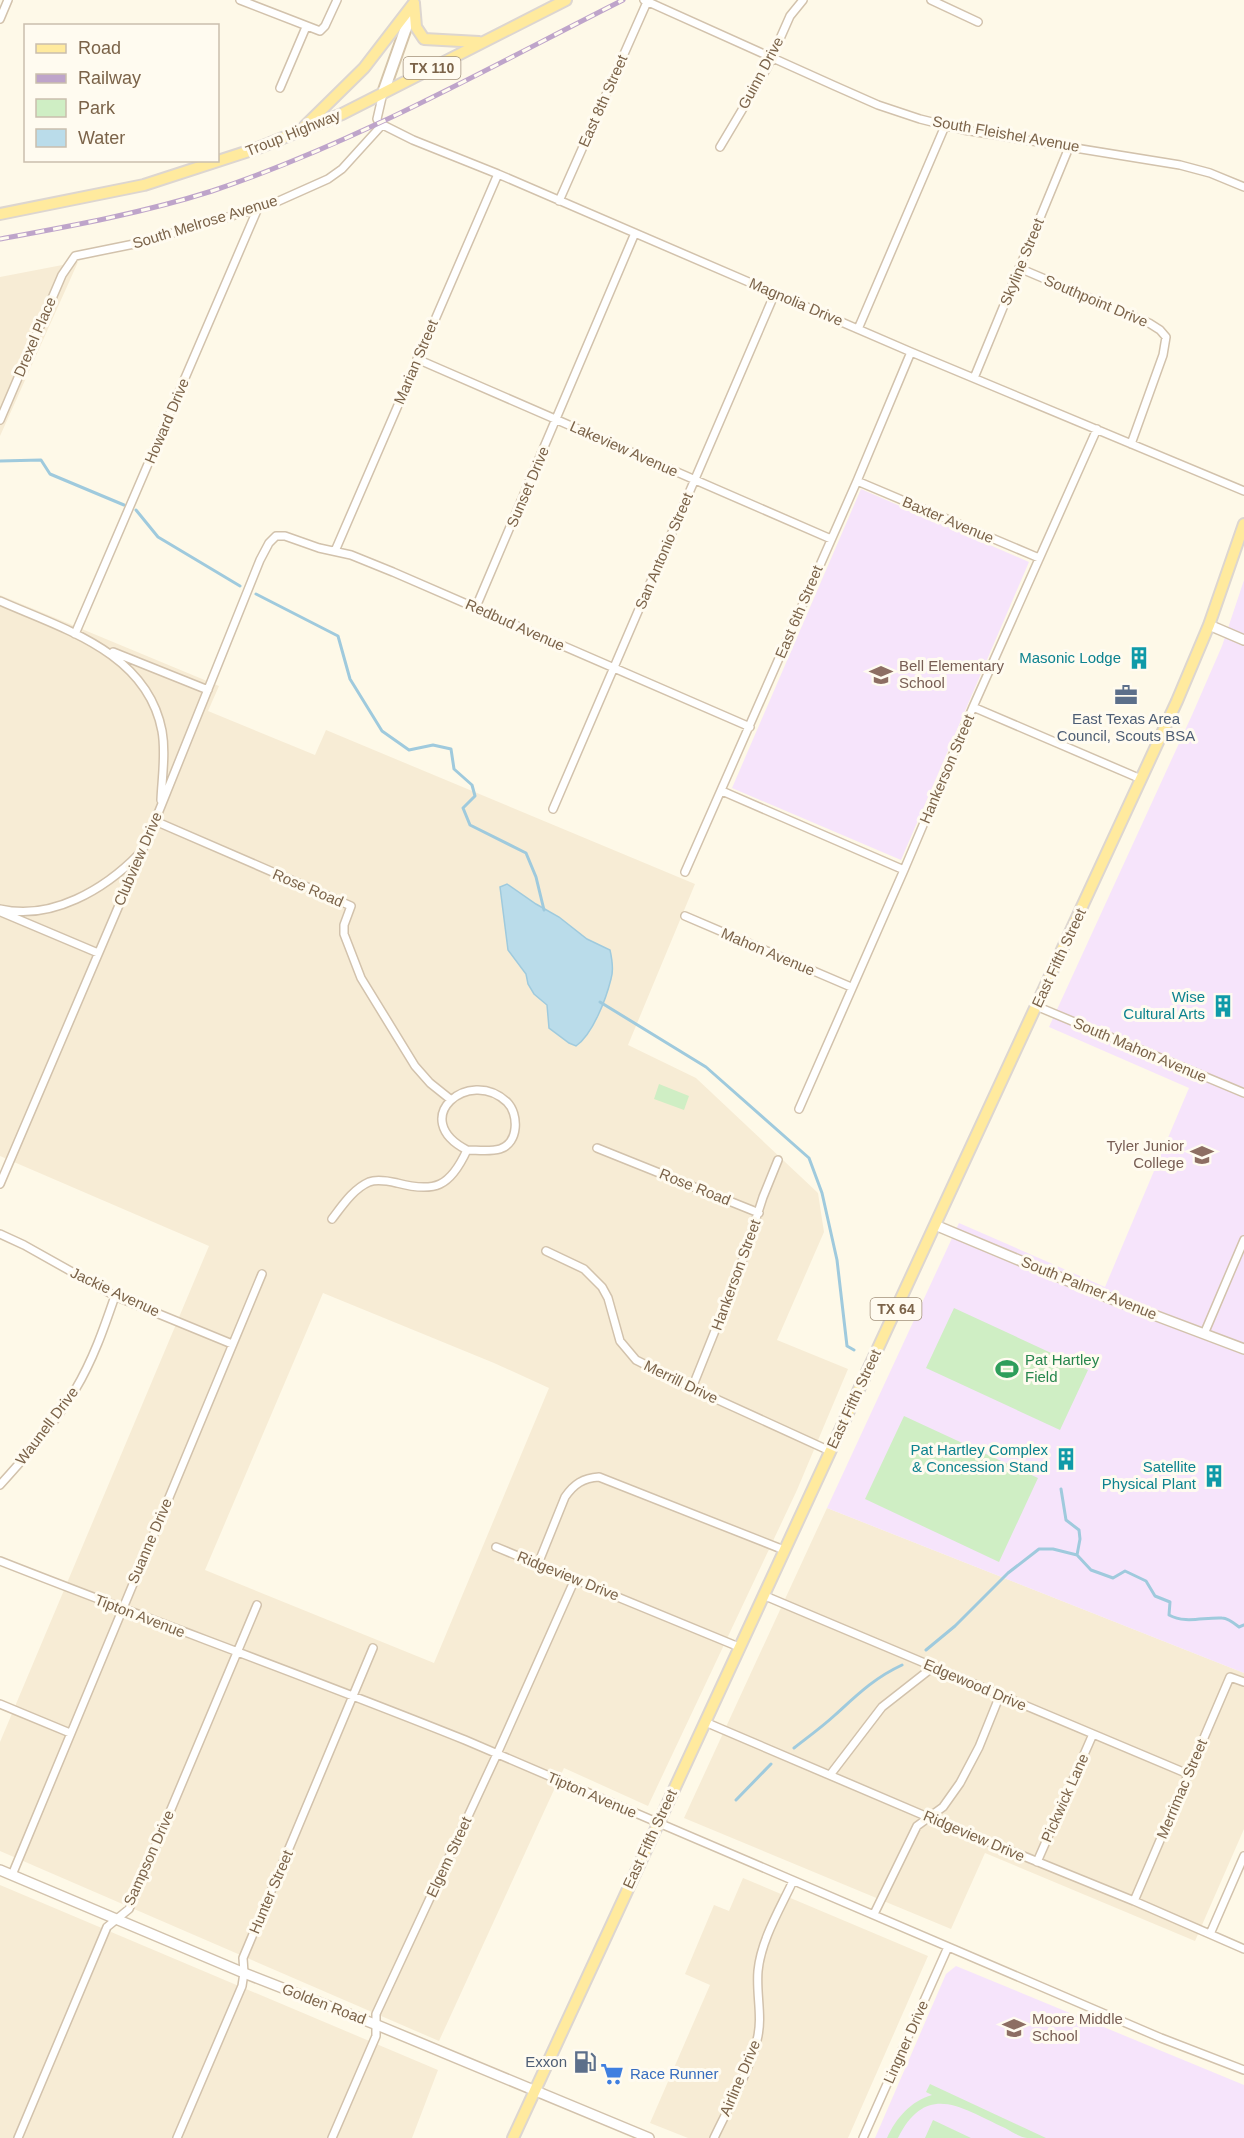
<svg xmlns="http://www.w3.org/2000/svg" width="1244" height="2138" font-family="Arial,sans-serif">
<rect width="100%" height="100%" fill="#fef9e8"/>
<path fill="#f7ecd5" fill-rule="evenodd" d="M78 262 0 436V277Z
M0 595 219 686 208 711 315 755 326 730 695 884 628 1045 696 1078 818 1193 824 1232 777 1340 848 1369 797 1490 648 1806 564 1768 439 2041 0 1851V1742L209 1246 0 1156ZM323 1293 494 1363 549 1388 434 1663 205 1570Z
M827 1508 1244 1673V1829L1195 1941 985 1853 951 1929 684 1818Z
M743 1878 928 1956 848 2138H688L650 2123 710 1985 685 1974 714 1905 729 1911Z
M0 1885 438 2070 412 2138H0Z"/>
<path fill="#f6e4fb" d="M861 489 1029 562 901 860 732 788Z
M1244 580V1673L827 1508 959 1223 1105 1287 1189 1088 1049 1027 1192 715 1222 646Z
M956 1966 1244 2085V2138H875L946 1974Z"/>
<path fill="#cfeec4" d="M659 1084 689 1096 684 1110 654 1099Z
M954 1308 1088 1370 1060 1430 926 1368Z
M904 1416 1038 1478 999 1562 865 1499Z
M930 2084 1046 2138C1040 2138 1033 2138 1027 2138 1020 2137 1012 2132 1005 2128 963 2109 927 2080 898 2138H887C896 2118 911 2101 932 2095L926 2092Z
M933 2120 971 2138H925Z"/>
<path fill="#badcea" stroke="#9fcadd" stroke-width="1.5" d="M507 884 536 904 559 917 587 939 610 950C612 959 614 970 611 979 606 999 593 1034 576 1046L569 1043 549 1028 547 1005 534 994 528 984 526 974 508 950 500 887Z"/>
<g fill="none" stroke-linecap="round" stroke-linejoin="round">
<path stroke="#9fcadd" stroke-width="3" d="M0 461 41 460 50 474 124 505
M136 510 158 537 240 586
M256 594 338 636 350 679 382 731 409 750 433 745 451 749 454 769 472 785 475 796 463 808 470 825 526 853 536 877 544 910
M600 1002 706 1067 809 1158 822 1193 837 1260 847 1346 854 1350
M1061 1489 1066 1520 1079 1530 1080 1539 1077 1555
M926 1650 955 1626 1008 1573 1039 1549H1053L1077 1555 1091 1570 1113 1578 1125 1571 1146 1581 1155 1596 1170 1602 1169 1615C1185 1624 1204 1617 1222 1618 1228 1618 1234 1623 1239 1627L1244 1625
M794 1748C808 1737 822 1727 835 1715 857 1695 874 1678 902 1665
M736 1800 771 1764"/>
<g stroke="#d2c2ac" stroke-width="10">
<path id="minor" d="M240 0 320 31 325 26 337 0
M644 0 835 86 878 105 920 119 964 130 1180 165 1210 173 1244 187
M931 0 978 22
M0 19 8 0
M280 88 306 27
M383 93 377 119 379 123 413 140 498 174 911 352 1244 491
M720 147 767 68 790 16 803 0
M559 201 647 2
M1019 268 1149 323 1160 330 1166 337 1163 355 1131 444
M858 329 945 126
M417 359 831 539
M974 378 1070 145
M0 420 62 275 75 256 139 243 272 204 328 179 342 169 382 125
M857 481 1039 558
M335 551 498 174
M0 601C63 629 147 652 162 731 166 753 162 777 161 800
M476 607 635 233
M75 634 258 208
M113 652 208 690
M973 707 1141 779
M722 791 904 870
M553 809 775 293
M155 821 351 906 344 925V934L361 978 415 1066 430 1083 450 1099
M685 872 857 481 911 352
M0 909C52 921 105 889 139 854
M1 912 98 953
M685 916 851 987
M1036 1006 1244 1093
M799 1109 904 870 973 707 1097 429
M597 1148 759 1213
M0 1184 155 821 260 560 269 543 276 536H285L319 548 351 555 393 572 750 727
M332 1219C342 1206 353 1189 369 1182 377 1179 388 1181 397 1183 435 1193 450 1187 467 1150 477 1150 490 1152 500 1149 519 1143 519 1114 507 1102 469 1066 407 1119 467 1150
M0 1234 24 1245 115 1296 232 1344
M546 1251 584 1269 602 1287 608 1298 620 1341 636 1360 692 1388 830 1451
M1204 1334 1244 1240
M692 1388 739 1271 763 1197 778 1160
M0 1485C27 1455 54 1425 75 1390 93 1360 104 1328 115 1296
M496 1547 739 1647
M0 1561C155 1622 311 1678 465 1740L1161 2038 1244 2070
M538 1564 565 1497C574 1484 583 1478 599 1477L784 1550
M763 1595 1188 1774
M0 1704 70 1733
M705 1722 930 1818 1134 1901 1244 1949
M830 1775 882 1707 933 1667
M1037 1862 1093 1734
M12 1875 262 1274
M1134 1901 1230 1677 1244 1682
M874 1914 917 1826 943 1807 960 1783 979 1747 1000 1695
M1210 1934 1244 1856
M18 2138 107 1927 129 1909 257 1605
M177 2138 242 1986 244 1973 243 1958 373 1648
M332 2138 376 2036V2014L497 1754 575 1579
M714 2138C728 2108 749 2072 757 2040 763 2017 756 1995 758 1971 761 1940 780 1909 793 1881
M863 2138 948 1947"/>
</g>
<g stroke="#d2c2ac" stroke-width="12">
<path id="tertiary" d="M1209 625 1244 640
M935 1225 1109 1298 1244 1349
M0 1870 244 1973 377 2025 649 2138"/>
</g>
<g stroke="#d5c4a9" stroke-width="14">
<path id="secondary" d="M383 93 414 5"/>
</g>
<g stroke="#ddd6d0" stroke-width="14">
<path id="primary" d="M414 3 416 27 424 39 479 42
M305 126 364 68 414 3
M0 214 144 185 258 148 342 114 566 0
M513 2138 1177 701 1209 625 1244 524"/>
</g>
<use href="#minor" stroke="#fff" stroke-width="7"/>
<use href="#tertiary" stroke="#fff" stroke-width="9"/>
<use href="#secondary" stroke="#fff" stroke-width="10"/>
<use href="#primary" stroke="#ffea9e" stroke-width="10"/>
<g stroke="#bea4ca" stroke-width="5">
<path id="rail" d="M0 239C71 226 143 213 212 191 356 143 488 68 623 0"/>
</g>
<use href="#rail" stroke="#fffbf0" stroke-width="3" stroke-dasharray="9" stroke-linecap="butt"/>
</g>
<defs>
<g id="building-bare" transform="scale(1.8)"><path d="M-4-6H4V6H1V3H-1V6H-4ZM-2.5-4.3h1.7v1.8h-1.7ZM.8-4.3h1.7v1.8H.8ZM-2.5-1h1.7V.8h-1.7ZM.8-1h1.7V.8H.8Z" fill="#0f9aa8" stroke="#fffbf0" stroke-width="2.5" paint-order="stroke"/></g>
<g id="school-bare" transform="scale(1.8)"><path d="M0-5L7-2L0 1L-7-2ZM-4 1L0 2.5L4 1V4Q0 6-4 4Z" fill="#8d6e63" stroke="#fffbf0" stroke-width="2.5" paint-order="stroke"/></g>
<g id="office-bare" transform="scale(1.8)"><path d="M-6-3h4V-5.5h4V-3h4V5H-6ZM-1-4.5V-3h2v-1.5ZM-6 0V1H6V0Z" fill="#5c6f8a" stroke="#fffbf0" stroke-width="2.5" paint-order="stroke"/></g>
<g id="university-bare" transform="scale(1.8)"><path d="M0-5L7-2L0 1L-7-2ZM-4 1L0 2.5L4 1V4Q0 6-4 4Z" fill="#8d6e63" stroke="#fffbf0" stroke-width="2.5" paint-order="stroke"/></g>
<g id="stadium-bare" transform="scale(1.8)"><path d="M0-5a6.5 5 0 1 0 0 10a6.5 5 0 1 0 0-10ZM-3.5-1.8h7v3.6h-7Z" fill="#2e9e5b" stroke="#fffbf0" stroke-width="2.5" paint-order="stroke"/></g>
<g id="fuel-bare" transform="scale(1.8)"><path d="M-5.5-6h7V0h2V4h1.3V-2.5L3-4.5l.8-.8L6-3V5H2.5V1h-1V6h-7ZM-4.2-4.7v3.2H.2V-4.7Z" fill="#5c6f8a" stroke="#fffbf0" stroke-width="2.5" paint-order="stroke"/></g>
<g id="supermarket-bare" transform="scale(1.8)"><path d="M-6-5.5h2.5l.6 2H6L4.5 2H-2.5L-4.4-4H-6ZM-1.5 3.2a1.3 1.3 0 1 0 .1 0ZM3 3.2a1.3 1.3 0 1 0 .1 0Z" fill="#3f7fe0" stroke="#fffbf0" stroke-width="2.5" paint-order="stroke"/></g>
</defs>
<g fill-rule="evenodd">
<use href="#building-bare" x="1139" y="658"/>
<use href="#school-bare" x="881" y="675"/>
<use href="#office-bare" x="1126" y="695"/>
<use href="#building-bare" x="1223" y="1006"/>
<use href="#university-bare" x="1202" y="1155"/>
<use href="#stadium-bare" x="1007" y="1369"/>
<use href="#building-bare" x="1066" y="1459"/>
<use href="#building-bare" x="1214" y="1476"/>
<use href="#school-bare" x="1014" y="2028"/>
<use href="#fuel-bare" x="585" y="2062"/>
<use href="#supermarket-bare" x="612" y="2074"/>
</g>
<g text-anchor="middle" stroke-width="6" stroke-linejoin="round" paint-order="stroke">
<g fill="#fffbf0" stroke="#a3917b" stroke-width="1.5">
<rect x="403.5" y="57" width="57" height="22" rx="4.5"/>
<rect x="870.5" y="1298" width="51" height="22" rx="4.5"/>
</g>
<g font-size="14" font-weight="bold" fill="#7b6349">
<text x="432" y="73">TX 110</text>
<text x="896" y="1314">TX 64</text>
</g>
<g font-size="15" fill="#7b6349" stroke="#fffbf0">
<text transform="translate(761 73) rotate(-62)" y="5">Guinn Drive</text>
<text transform="translate(603 101) rotate(-66)" y="5">East 8th Street</text>
<text transform="translate(293 133) rotate(-22)" y="5">Troup Highway</text>
<text transform="translate(1006 134) rotate(10)" y="5">South Fleishel Avenue</text>
<text transform="translate(205 222) rotate(-17)" y="5">South Melrose Avenue</text>
<text transform="translate(1022 262) rotate(-68)" y="5">Skyline Street</text>
<text transform="translate(1096 301) rotate(23)" y="5">Southpoint Drive</text>
<text transform="translate(796 302) rotate(23)" y="5">Magnolia Drive</text>
<text transform="translate(35 337) rotate(-67)" y="5">Drexel Place</text>
<text transform="translate(416 362) rotate(-67)" y="5">Marian Street</text>
<text transform="translate(167 421) rotate(-67)" y="5">Howard Drive</text>
<text transform="translate(624 449) rotate(24)" y="5">Lakeview Avenue</text>
<text transform="translate(528 487) rotate(-67)" y="5">Sunset Drive</text>
<text transform="translate(948 520) rotate(23)" y="5">Baxter Avenue</text>
<text transform="translate(664 551) rotate(-67)" y="5">San Antonio Street</text>
<text transform="translate(799 612) rotate(-67)" y="5">East 6th Street</text>
<text transform="translate(515 625) rotate(24)" y="5">Redbud Avenue</text>
<text transform="translate(947 769) rotate(-67)" y="5">Hankerson Street</text>
<text transform="translate(138 859) rotate(-67)" y="5">Clubview Drive</text>
<text transform="translate(308 888) rotate(23)" y="5">Rose Road</text>
<text transform="translate(768 952) rotate(23)" y="5">Mahon Avenue</text>
<text transform="translate(1059 958) rotate(-65)" y="5">East Fifth Street</text>
<text transform="translate(1140 1050) rotate(23)" y="5">South Mahon Avenue</text>
<text transform="translate(695 1187) rotate(22)" y="5">Rose Road</text>
<text transform="translate(736 1275) rotate(-70)" y="5">Hankerson Street</text>
<text transform="translate(1089 1288) rotate(22)" y="5">South Palmer Avenue</text>
<text transform="translate(115 1292) rotate(25)" y="5">Jackie Avenue</text>
<text transform="translate(681 1382) rotate(26)" y="5">Merrill Drive</text>
<text transform="translate(854 1399) rotate(-65)" y="5">East Fifth Street</text>
<text transform="translate(47 1426) rotate(-53)" y="5">Waunell Drive</text>
<text transform="translate(150 1541) rotate(-67)" y="5">Suanne Drive</text>
<text transform="translate(568 1576) rotate(22)" y="5">Ridgeview Drive</text>
<text transform="translate(140 1616) rotate(21)" y="5">Tipton Avenue</text>
<text transform="translate(975 1685) rotate(23)" y="5">Edgewood Drive</text>
<text transform="translate(1182 1789) rotate(-67)" y="5">Merrimac Street</text>
<text transform="translate(592 1795) rotate(23)" y="5">Tipton Avenue</text>
<text transform="translate(1065 1798) rotate(-66)" y="5">Pickwick Lane</text>
<text transform="translate(974 1836) rotate(23)" y="5">Ridgeview Drive</text>
<text transform="translate(650 1839) rotate(-65)" y="5">East Fifth Street</text>
<text transform="translate(449 1857) rotate(-65)" y="5">Elgem Street</text>
<text transform="translate(149 1858) rotate(-66)" y="5">Sampson Drive</text>
<text transform="translate(271 1892) rotate(-67)" y="5">Hunter Street</text>
<text transform="translate(324 2004) rotate(21)" y="5">Golden Road</text>
<text transform="translate(906 2042) rotate(-66)" y="5">Lingner Drive</text>
<text transform="translate(740 2078) rotate(-67)" y="5">Airline Drive</text>
</g>
<g font-size="15" fill="#0d838f" stroke="#fffbf0" text-anchor="end">
<text x="1121" y="663">Masonic Lodge</text>
<text x="1205" y="1002">Wise<tspan x="1205" dy="17">Cultural Arts</tspan></text>
<text x="1048" y="1455">Pat Hartley Complex<tspan x="1048" dy="17">&amp; Concession Stand</tspan></text>
<text x="1196" y="1472">Satellite<tspan x="1196" dy="17">Physical Plant</tspan></text>
</g>
<g font-size="15" fill="#785e54" stroke="#fffbf0" text-anchor="start">
<text x="899" y="671">Bell Elementary<tspan x="899" dy="17">School</tspan></text>
<text x="1184" y="1151" text-anchor="end">Tyler Junior<tspan x="1184" dy="17">College</tspan></text>
<text x="1032" y="2024">Moore Middle<tspan x="1032" dy="17">School</tspan></text>
</g>
<g font-size="15" fill="#4e5e75" stroke="#fffbf0">
<text x="1126" y="724">East Texas Area<tspan x="1126" dy="17">Council, Scouts BSA</tspan></text>
<text x="567" y="2067" text-anchor="end">Exxon</text>
</g>
<g font-size="15" fill="#27864d" stroke="#fffbf0" text-anchor="start">
<text x="1025" y="1365">Pat Hartley<tspan x="1025" dy="17">Field</tspan></text>
</g>
<g font-size="15" fill="#366cbe" stroke="#fffbf0" text-anchor="start">
<text x="630" y="2079">Race Runner</text>
</g>
</g>
<rect x="24" y="24" width="195" height="138" fill="#fffbf0" stroke="#cabead" stroke-width="1.5"/>
<rect x="36" y="44" width="30" height="9" fill="#ffea9e" stroke="#cabead" stroke-width="1.5"/>
<text x="78" y="54" font-size="18" fill="#7b6349">Road</text>
<rect x="36" y="74" width="30" height="9" fill="#bea4ca" stroke="#cabead" stroke-width="1.5"/>
<text x="78" y="84" font-size="18" fill="#7b6349">Railway</text>
<rect x="36" y="99" width="30" height="18" fill="#cfeec4" stroke="#cabead" stroke-width="1.5"/>
<text x="78" y="114" font-size="18" fill="#7b6349">Park</text>
<rect x="36" y="129" width="30" height="18" fill="#badcea" stroke="#cabead" stroke-width="1.5"/>
<text x="78" y="144" font-size="18" fill="#7b6349">Water</text>
</svg>
